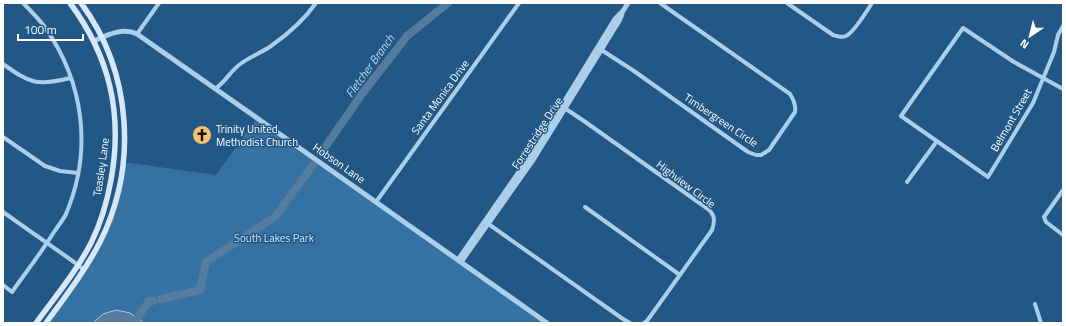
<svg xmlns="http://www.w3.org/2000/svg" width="1066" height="326" font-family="'Titillium Web',sans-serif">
<rect width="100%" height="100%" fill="#215886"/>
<path fill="#3572a3" d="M256 119 543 323H46L84 270 104 232 123 162 216 175Z"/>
<path fill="#557c9c" stroke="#9fcaeb" d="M116 310 130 313 144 323H93L103 314Z"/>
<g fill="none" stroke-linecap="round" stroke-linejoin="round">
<path stroke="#557c9c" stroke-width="8" d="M321 153 362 94 407 36 448 3
M161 299 200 290 206 262 275 217 313 165
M132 323 136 320 149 301H153"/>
<path stroke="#abcee9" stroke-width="4" d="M787 3 833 35C837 36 841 38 846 36 853 33 867 11 872 3
M1063 26 1058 35 1054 52 1033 103 988 177 901 116 963 28 1014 62 1063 89
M137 34 159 3
M600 49 634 71 748 152 756 155H761L769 150 795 112C796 105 794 100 790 94L660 3
M3 64C31 84 37 86 71 78
M215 89C225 82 230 72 239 65 249 57 261 53 271 46 288 34 304 20 316 3
M563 107 584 121 708 209C715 215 715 221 712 230L647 321 644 323
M3 137 45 166 60 171 78 173
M907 182 937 141
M1063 190 1044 217 1046 222 1063 235
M376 202 519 3
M585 207 680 275
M3 212 74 262 84 270
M487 223 623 319 630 323
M3 285 12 292C26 272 41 253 54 232 58 226 63 220 66 214 93 150 84 82 44 26 38 18 30 10 23 3
M1035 304 1041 323"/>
<path stroke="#abcee9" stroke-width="5" d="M94 41C107 35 123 27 137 34L257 118 547 323
M458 260 539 143 615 19 623 11 628 3
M461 262 533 160 619 21 622 14"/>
<path stroke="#d6e8f8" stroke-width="5.5" d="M36 323C55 297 76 272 91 243 101 223 107 202 111 180 123 114 110 57 70 3
M46 323C65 297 85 271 100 242 138 166 132 72 81 3"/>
</g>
<defs>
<g id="church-disc" transform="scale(1)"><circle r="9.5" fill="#f6c06c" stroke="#215886"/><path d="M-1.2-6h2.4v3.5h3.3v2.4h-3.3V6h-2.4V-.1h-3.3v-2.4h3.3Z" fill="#111"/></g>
</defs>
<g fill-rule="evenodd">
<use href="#church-disc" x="202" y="135"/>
</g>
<g text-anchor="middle" stroke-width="3" stroke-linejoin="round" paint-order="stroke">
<g font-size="11" fill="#fff" stroke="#215886">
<text transform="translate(440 97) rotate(-54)" y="4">Santa Monica Drive</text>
<text transform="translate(721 120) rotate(34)" y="4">Timbergreen Circle</text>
<text transform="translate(1011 120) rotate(-60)" y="4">Belmont Street</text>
<text transform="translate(537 133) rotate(-57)" y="4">Forrestridge Drive</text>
<text transform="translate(339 163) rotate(35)" y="4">Hobson Lane</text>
<text transform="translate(101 167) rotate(-82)" y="4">Teasley Lane</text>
<text transform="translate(686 184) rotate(37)" y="4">Highview Circle</text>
</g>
<g font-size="11" fill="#fff" stroke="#215886" text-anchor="start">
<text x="216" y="133">Trinity United<tspan x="216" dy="13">Methodist Church</tspan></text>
</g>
<g font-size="11" fill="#cfe5f7" stroke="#215886">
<text x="274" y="242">South Lakes Park</text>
</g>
<g font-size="12" font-style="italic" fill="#b7d7f1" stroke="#215886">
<text transform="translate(370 66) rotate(-54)" y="4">Fletcher Branch</text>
</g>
</g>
<rect width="1066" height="326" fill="none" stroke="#ffffff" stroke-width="8"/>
<g transform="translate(1030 36) rotate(215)" stroke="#215886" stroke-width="3" paint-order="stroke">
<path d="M0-3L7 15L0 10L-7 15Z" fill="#ffffff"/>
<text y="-6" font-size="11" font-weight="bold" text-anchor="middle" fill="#ffffff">N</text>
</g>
<path d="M18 34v6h65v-6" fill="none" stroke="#ffffff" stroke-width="2"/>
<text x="24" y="34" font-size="12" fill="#ffffff" stroke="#215886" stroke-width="3" paint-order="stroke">100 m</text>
</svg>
